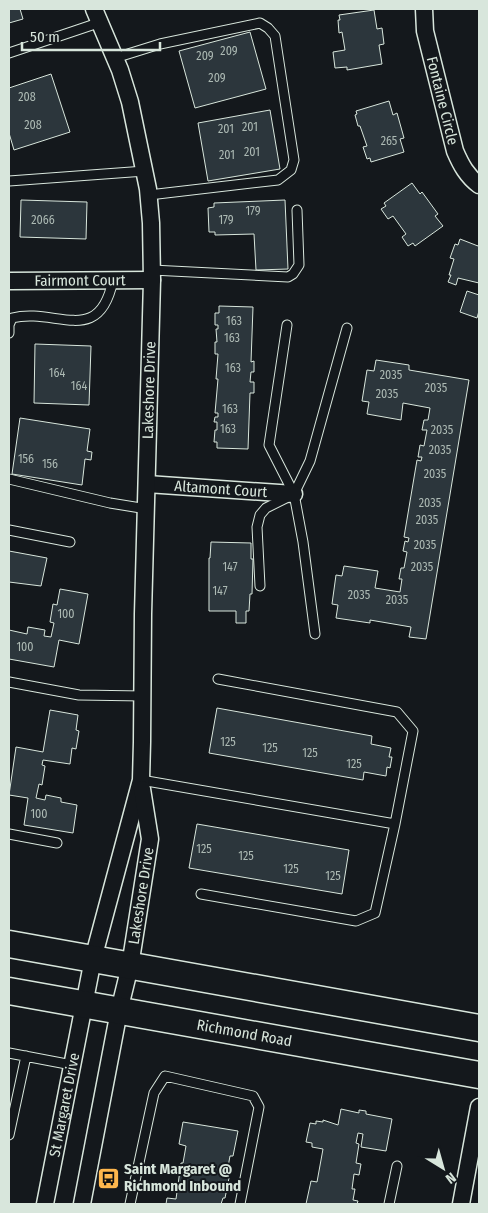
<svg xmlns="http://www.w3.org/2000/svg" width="488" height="1213" font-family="'Fira Sans Condensed',sans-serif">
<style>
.building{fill:#2c363c;stroke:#d8e6dc}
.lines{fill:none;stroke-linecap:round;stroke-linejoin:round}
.lane-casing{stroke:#d8e6dc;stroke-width:11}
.street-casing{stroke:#d8e6dc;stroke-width:19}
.primary-casing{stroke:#d8e6dc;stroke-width:29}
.lane{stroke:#14181c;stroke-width:9}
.street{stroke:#14181c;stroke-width:16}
.primary{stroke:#14181c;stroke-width:26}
.labels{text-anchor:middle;stroke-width:4;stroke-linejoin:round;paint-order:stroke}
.number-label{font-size:12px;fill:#adbab4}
.street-label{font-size:15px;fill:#d8e6dc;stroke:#14181c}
.poi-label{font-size:15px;font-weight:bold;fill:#d8e6dc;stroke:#14181c;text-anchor:start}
</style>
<rect width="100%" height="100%" fill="#14181c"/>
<path class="building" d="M9 9H20L23 19 9 23Z
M374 10 377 29 382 28 384 44 379 45 382 64 347 70V67L335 68 333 52 345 50 342 32 339 33 338 20H340L339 15Z
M250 32 266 89 195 108 179 51Z
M51 74 70 132 14 150 9 133V88Z
M389 101 393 115 397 113 404 138 400 139 404 152 371 162 370 158 367 159 363 147 367 146 360 126H358L355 115 357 114 356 111Z
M270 110 280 169 208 181 198 123Z
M412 183 420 194 422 192 438 214 435 216 443 226 415 246 413 243 408 246 402 237 406 234 393 216 388 219 381 209 386 206 384 203Z
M21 200 87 202 86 239 20 237Z
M285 200 288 269 256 270 254 234 215 235V232H209L208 208 214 207V203Z
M460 239 478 246 479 243V283L458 278 456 285 448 282 451 275H449L454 259 450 258 455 244 458 245Z
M467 291 479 295V311L477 318 460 312Z
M219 306 253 307 251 362 254 361V372H251L250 382H254V393H250L248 449 217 448V442H214L215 430H217V422H214L215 417H218V413H215L218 379H216L218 354H215V342H217L216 329H218V325H215V313H219Z
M35 344 91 346 89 405 34 403Z
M376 360 409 365V370L469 380 426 639 409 637 411 627 370 620V623L336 618 338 605 332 604 336 575 342 576 344 566 378 571 375 588 400 592 402 579H399L401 568H404L407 552 403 551 405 541 408 542 409 538 404 537 417 460 421 461 422 457H418L420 445 424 446 427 430H422L424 420H428L430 408 403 403 401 420 367 414 369 402 362 401 367 370 374 371Z
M20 418 90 429 87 451 92 452 91 460 85 459 82 485 12 474Z
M211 542 251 543V559H253L252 594H250L249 611H246V623H236V611H209V558H210Z
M9 551 47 558 41 586 9 582Z
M60 589 88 594 79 644 59 640 54 667 9 659V630L27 634 28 627 45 630 44 636 51 637 54 623 50 622 53 604 57 605Z
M217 708 372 736 371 744 391 748 389 757H392L390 768 387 767 386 776 364 772 363 780 209 753Z
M50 710 78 715 76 730 79 731 76 749 72 748 70 764 43 760 42 765 45 766 42 785 39 784 36 798 45 800 46 795 61 798V802L77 805 73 833 24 825 28 798 9 795 16 747 43 752Z
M197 824 349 850 342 894 189 868Z
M341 1109 359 1113V1110L366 1111V1114L392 1119 386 1151 361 1147 363 1134 358 1133 356 1143 359 1144 356 1163 361 1164 359 1175 354 1174 352 1189H355L353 1200 358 1201 357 1204H306L311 1181 317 1182 323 1149 312 1147V1143L306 1142 310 1123 316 1124V1121L323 1122V1120L338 1125Z
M183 1122 238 1131 233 1156H230L228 1167 231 1168 225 1198H223L221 1204H166L167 1198 176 1199 181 1163H183L186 1146 179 1144Z"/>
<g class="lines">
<defs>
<path id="lane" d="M9 53 101 22
M115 58 160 44 260 23 268 28 275 36 294 160 291 170 278 180 149 195
M9 181 145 171
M152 270 288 277 293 274 299 265 297 210
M287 325 269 445 294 494 303 542 315 634
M9 333V325L12 318C56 307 99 348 113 280
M9 479 110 503 147 509
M9 530 70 542
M260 586 257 527 260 515 266 508 294 494 310 461 347 328
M218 679 397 712 413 731 395 824
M9 682 79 695 143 696
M141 780 395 824 375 913 356 921 201 894
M9 834 57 843
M9 1053 72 1065
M9 1135 26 1056
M130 1204 154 1093 165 1076 253 1096 259 1107 240 1204
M389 1204 397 1166"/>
<g id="street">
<path id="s1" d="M424 9 425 31 455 151C461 165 467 176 479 185"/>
<path id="s2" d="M9 281 152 280"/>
<path id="s3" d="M147 484 294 494"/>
<path id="s4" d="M45 1204 93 959 141 780 142 742 143 614 152 280 151 223 148 189 130 102 120 70 94 9"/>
<path id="s5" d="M82 1204 119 1011 130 966 150 839 142 789"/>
<path d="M461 1204 479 1107"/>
</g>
<g id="primary">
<path d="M9 944 479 1028"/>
<path id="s6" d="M9 991 479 1075"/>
</g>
</defs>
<use href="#lane" class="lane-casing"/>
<use href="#street" class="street-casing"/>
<use href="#primary" class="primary-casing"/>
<use href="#lane" class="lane"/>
<use href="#street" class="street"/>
<use href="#primary" class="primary"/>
</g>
<defs>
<symbol id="bus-square" viewBox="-11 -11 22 22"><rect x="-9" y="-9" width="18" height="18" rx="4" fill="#ffb74d" stroke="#14181c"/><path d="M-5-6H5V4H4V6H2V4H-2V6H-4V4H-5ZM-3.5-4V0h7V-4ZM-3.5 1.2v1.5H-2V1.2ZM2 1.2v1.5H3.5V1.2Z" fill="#111"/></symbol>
</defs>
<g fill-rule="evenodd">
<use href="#bus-square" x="96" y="1166" width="25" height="25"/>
</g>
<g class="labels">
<g class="number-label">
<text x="229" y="55">209</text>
<text x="205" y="60">209</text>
<text x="217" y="82">209</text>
<text x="27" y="101">208</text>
<text x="33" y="129">208</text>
<text x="250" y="131">201</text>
<text x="226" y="133">201</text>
<text x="389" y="145">265</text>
<text x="252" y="156">201</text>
<text x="227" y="159">201</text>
<text x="253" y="215">179</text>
<text x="43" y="224">2066</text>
<text x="226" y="224">179</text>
<text x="234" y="325">163</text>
<text x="232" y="342">163</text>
<text x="233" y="372">163</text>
<text x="57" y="377">164</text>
<text x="391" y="379">2035</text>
<text x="79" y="390">164</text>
<text x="436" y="392">2035</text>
<text x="387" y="398">2035</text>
<text x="230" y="413">163</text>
<text x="228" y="433">163</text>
<text x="442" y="434">2035</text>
<text x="440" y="454">2035</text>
<text x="26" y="463">156</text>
<text x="50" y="468">156</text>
<text x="435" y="478">2035</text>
<text x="430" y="507">2035</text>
<text x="427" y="524">2035</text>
<text x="425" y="549">2035</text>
<text x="230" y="571">147</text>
<text x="422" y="571">2035</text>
<text x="220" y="595">147</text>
<text x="359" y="599">2035</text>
<text x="397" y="604">2035</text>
<text x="66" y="618">100</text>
<text x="25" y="651">100</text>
<text x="228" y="746">125</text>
<text x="270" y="752">125</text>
<text x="310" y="757">125</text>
<text x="354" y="768">125</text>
<text x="39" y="818">100</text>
<text x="204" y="853">125</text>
<text x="246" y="860">125</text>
<text x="291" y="873">125</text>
<text x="333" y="880">125</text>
</g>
<g class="street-label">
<text dy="5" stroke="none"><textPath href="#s1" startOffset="94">Fontaine Circle</textPath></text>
<text dy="5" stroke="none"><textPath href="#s2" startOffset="71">Fairmont Court</textPath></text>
<text dy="5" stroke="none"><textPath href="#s4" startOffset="825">Lakeshore Drive</textPath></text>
<text dy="5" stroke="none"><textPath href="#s3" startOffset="74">Altamont Court</textPath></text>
<text dy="5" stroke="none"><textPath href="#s5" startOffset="314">Lakeshore Drive</textPath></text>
<text dy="5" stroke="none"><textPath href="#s6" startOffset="239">Richmond Road</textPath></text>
<text dy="5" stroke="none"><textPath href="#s4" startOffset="101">St Margaret Drive</textPath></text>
</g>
<g class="poi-label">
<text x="124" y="1174">Saint Margaret @<tspan x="124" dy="17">Richmond Inbound</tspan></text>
</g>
</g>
<rect width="488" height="1213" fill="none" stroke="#d8e6dc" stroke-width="20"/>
<g transform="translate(443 1168) rotate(143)" stroke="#14181c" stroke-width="4" paint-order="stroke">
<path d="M0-4L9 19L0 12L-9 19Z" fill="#d8e6dc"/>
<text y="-8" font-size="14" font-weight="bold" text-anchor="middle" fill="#d8e6dc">N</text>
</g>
<path d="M22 42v8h138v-8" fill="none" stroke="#d8e6dc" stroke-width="2.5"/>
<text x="30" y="42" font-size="15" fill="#d8e6dc" stroke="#14181c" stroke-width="4" paint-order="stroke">50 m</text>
</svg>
